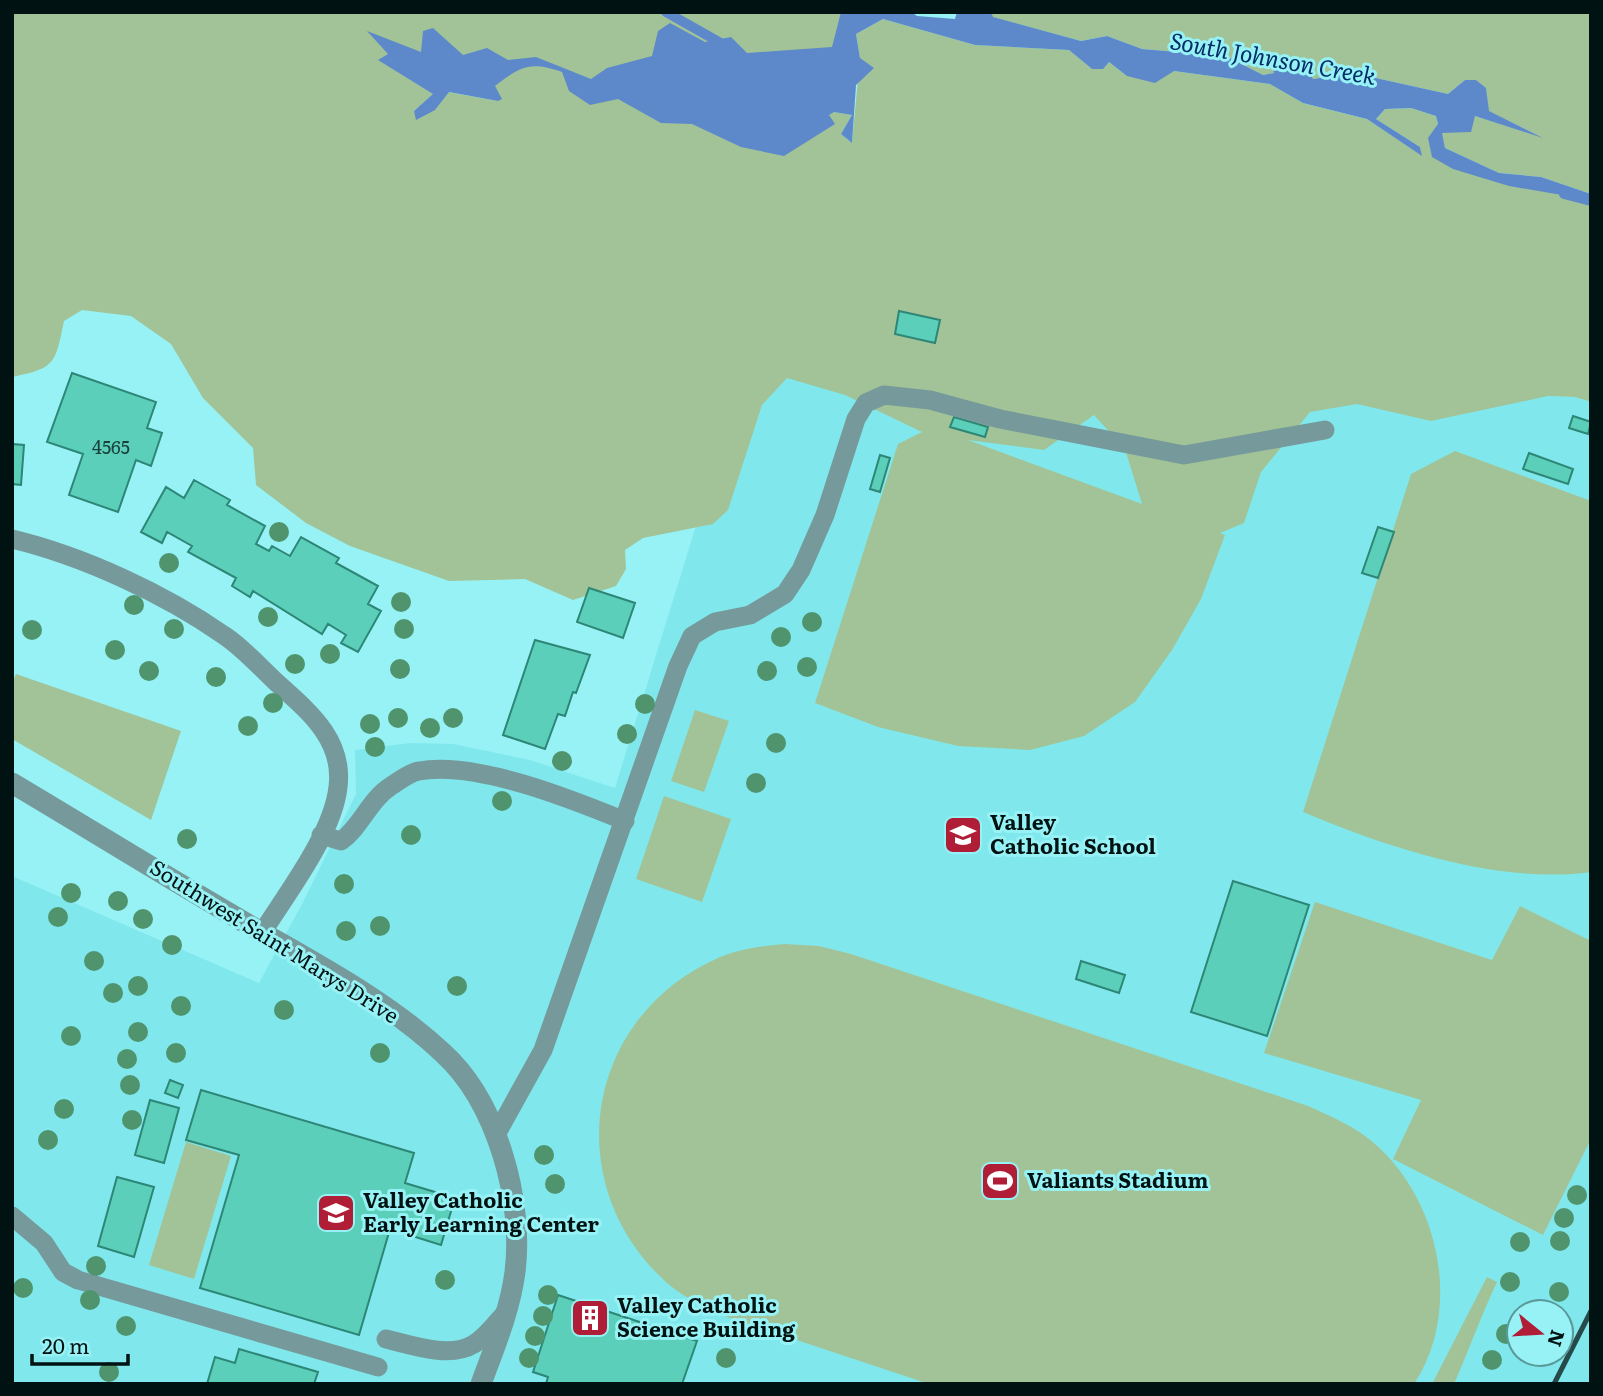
<svg xmlns="http://www.w3.org/2000/svg" width="1603" height="1396" font-family="Literata,serif">
<style>
.built{fill:#80e8ec;fill-rule:evenodd}
.green{fill:#a1c397;fill-rule:evenodd}
.water{fill:#5d89cb}
.lines{fill:none;stroke-linecap:round;stroke-linejoin:round}
.stream{stroke:#5d89cb;stroke-width:10}
.building{fill:#5bcfb9;stroke:#2d8676;stroke-width:2}
.lane{stroke:#769a9b;stroke-width:19}
.street{stroke:#769a9b;stroke-width:21}
.rail{stroke:#264949;stroke-width:5}
.tree{fill:#50946e}
.labels{text-anchor:middle;stroke-width:6;stroke-linejoin:round;paint-order:stroke}
.number-label{font-size:18px;fill:#18413c}
.poi-label{font-size:21px;font-weight:bold;fill:#011212;stroke:#97f2f5;text-anchor:start}
.street-label{font-size:21px;fill:#011212;stroke:#97f2f5}
.water-label{font-size:23px;font-style:italic;fill:#032d68;stroke:#97f2f5}
</style>
<rect width="100%" height="100%" fill="#97f2f5"/>
<path class="built" d="M791 218 1548 396 1575 397 1591 402V1384H12V876L259 983 302 904 356 794 355 750 410 743 453 744 530 760 615 788ZM1519 1312H1561V1354H1519Z"/>
<path class="green" d="M12 12H853L829 114 834 112 852 115 841 134 852 143 860 58 856 34 883 19 975 45 1069 50 1092 69 1109 62 1127 76 1174 71 1270 84 1303 103 1367 119 1421 155 1420 147 1376 119 1385 109 1411 108 1436 116 1438 124 1432 156 1591 200V402L1575 397 1548 396 1431 421 1357 404 1310 412 1261 472 1244 523 1220 533 1225 535 1201 599 1172 650 1135 702 1084 736 1030 750 958 746 878 727 815 703 898 444 922 432 845 395 787 378 762 405 728 510 713 524 643 538 625 550 626 569 616 586 573 600 525 579 449 581 350 546 306 523 256 485 253 448 203 398 171 344 131 316 82 310 64 321C55 364 56 368 12 377ZM388 54 498 101 448 92 435 110 414 111 434 94 379 60ZM1094 415 1125 449 1142 504 968 440 1044 450Z
M991 12H1591V194L1541 177 1499 173 1445 148 1441 132 1475 116 1537 135 1488 111 1486 88 1465 80 1448 94 1353 73 1313 79 1274 73 1263 75 1226 56 1142 49 1107 36 1081 41 992 17Z
M1455 451 1591 501V872C1499 885 1386 847 1303 812L1411 474Z
M16 674 181 731 151 820 12 739V684Z
M695 710 729 721 704 792 671 781Z
M664 796 731 819 702 902 636 879Z
M1315 902 1492 960 1520 906 1591 941V1139L1543 1235 1393 1159 1421 1100 1264 1053Z
M785 944 819 946 851 954 1308 1106C1328 1115 1347 1123 1365 1136 1438 1190 1465 1307 1414 1384H929L727 1317C706 1307 684 1298 667 1283 558 1185 584 1017 718 958 739 949 762 946 785 944Z
M186 1142 231 1156 194 1279 149 1265Z
M1487 1277 1497 1282C1481 1316 1469 1350 1454 1384H1432Z"/>
<path class="water" d="M841 12H911L917 16 955 19 957 12H991L993 17 1081 41 1107 36 1142 49 1226 56 1263 75 1274 73 1271 64 1280 56 1303 63 1313 79 1353 73 1448 94 1465 80H1476L1486 88 1489 111 1543 138 1475 116 1471 132 1442 133 1445 148 1499 173 1541 177 1591 194V200L1509 186 1453 169 1432 157 1428 138 1438 124 1436 116 1411 108 1385 109 1376 119 1420 147 1422 156 1367 119 1303 103 1270 84 1174 71 1155 83 1127 76 1109 62 1103 69H1092L1069 50 975 45 883 19 856 34 860 58 874 68 856 85 852 143 841 134 852 115 834 112 829 115 835 124 784 156 741 147 692 124 661 123 618 99 590 105 569 91 562 72C530 61 521 66 495 86L502 99 498 101 449 92 435 110 416 120 414 111 433 94 378 60 388 54 367 31 421 52 423 31 433 28 463 55 487 48 508 60 536 57 591 79 607 68 652 56 658 31 670 23 705 42 731 37 747 53 832 47Z"/>
<g class="lines">
<path class="stream" d="M666 12 726 46
M1564 194 1591 201"/>
</g>
<path class="building" d="M899 311 940 320 935 343 895 334Z
M72 373 156 402 147 428 162 433 151 466 136 460 118 512 69 495 83 454 47 442Z
M1573 416 1591 422 1588 434 1569 428Z
M954 417 988 427 985 437 950 427Z
M12 444 24 445 21 485 12 484Z
M1529 453 1573 469 1568 484 1523 469Z
M880 455 890 458 880 492 870 489Z
M194 480 230 500 227 505 265 526 256 544 269 551 272 546 290 556 301 537 339 558 336 563 378 586 368 604 381 611 358 652 341 643 346 635 328 624 322 634 253 591 250 597 232 586 236 578 188 552 192 546 167 532 162 543 141 532 166 487 184 498Z
M1378 527 1394 532 1378 578 1362 573Z
M589 588 635 603 623 638 577 622Z
M535 640 590 655 576 693 573 692 565 716 558 714 545 749 503 735Z
M1233 881 1309 905 1267 1036 1191 1012Z
M1081 961 1125 975 1119 993 1076 979Z
M170 1080 183 1085 178 1098 165 1093Z
M201 1090 414 1153 405 1183 455 1198 441 1245 390 1229 359 1335 200 1288 239 1155 186 1140Z
M150 1100 179 1108 164 1163 135 1155Z
M117 1177 154 1187 134 1257 98 1246Z
M558 1295 697 1341 682 1384H546L548 1377 533 1372Z
M239 1349 318 1372 314 1384H207L215 1357 235 1363Z"/>
<g class="lines">
<path class="lane" d="M12 539C83 556 165 594 225 636 243 648 260 667 276 682 308 711 344 739 338 787 333 834 287 893 262 933
M321 835 341 841C361 827 369 800 391 786 399 781 410 772 419 771 477 761 571 799 625 821
M497 1133 543 1050 678 666 692 636 715 622 750 615 785 594 801 570 825 515 856 419 866 403 884 395 930 400 1000 419 1184 455 1325 430
M12 1216 44 1243 63 1272 78 1280 378 1367
M386 1339C411 1345 450 1359 474 1344 486 1337 496 1323 505 1313"/>
<path class="street" d="M12 783C96 833 178 884 263 933 324 968 391 1004 443 1053 497 1102 524 1201 515 1272 510 1311 494 1348 481 1384"/>
<path class="rail" d="M1554 1384 1591 1311"/>
</g>
<g class="tree">
<circle cx="279" cy="532" r="10"/>
<circle cx="169" cy="563" r="10"/>
<circle cx="401" cy="602" r="10"/>
<circle cx="134" cy="605" r="10"/>
<circle cx="268" cy="617" r="10"/>
<circle cx="812" cy="622" r="10"/>
<circle cx="174" cy="629" r="10"/>
<circle cx="404" cy="629" r="10"/>
<circle cx="32" cy="630" r="10"/>
<circle cx="781" cy="637" r="10"/>
<circle cx="115" cy="650" r="10"/>
<circle cx="330" cy="654" r="10"/>
<circle cx="295" cy="664" r="10"/>
<circle cx="807" cy="667" r="10"/>
<circle cx="400" cy="669" r="10"/>
<circle cx="149" cy="671" r="10"/>
<circle cx="767" cy="671" r="10"/>
<circle cx="216" cy="677" r="10"/>
<circle cx="273" cy="703" r="10"/>
<circle cx="645" cy="704" r="10"/>
<circle cx="398" cy="718" r="10"/>
<circle cx="453" cy="718" r="10"/>
<circle cx="370" cy="724" r="10"/>
<circle cx="248" cy="726" r="10"/>
<circle cx="430" cy="728" r="10"/>
<circle cx="627" cy="734" r="10"/>
<circle cx="776" cy="743" r="10"/>
<circle cx="375" cy="747" r="10"/>
<circle cx="562" cy="761" r="10"/>
<circle cx="756" cy="783" r="10"/>
<circle cx="502" cy="801" r="10"/>
<circle cx="411" cy="835" r="10"/>
<circle cx="187" cy="839" r="10"/>
<circle cx="344" cy="884" r="10"/>
<circle cx="71" cy="893" r="10"/>
<circle cx="118" cy="901" r="10"/>
<circle cx="58" cy="917" r="10"/>
<circle cx="143" cy="919" r="10"/>
<circle cx="380" cy="926" r="10"/>
<circle cx="346" cy="931" r="10"/>
<circle cx="172" cy="945" r="10"/>
<circle cx="94" cy="961" r="10"/>
<circle cx="138" cy="986" r="10"/>
<circle cx="457" cy="986" r="10"/>
<circle cx="113" cy="993" r="10"/>
<circle cx="181" cy="1006" r="10"/>
<circle cx="284" cy="1010" r="10"/>
<circle cx="138" cy="1032" r="10"/>
<circle cx="71" cy="1036" r="10"/>
<circle cx="176" cy="1053" r="10"/>
<circle cx="380" cy="1053" r="10"/>
<circle cx="127" cy="1059" r="10"/>
<circle cx="130" cy="1085" r="10"/>
<circle cx="64" cy="1109" r="10"/>
<circle cx="132" cy="1120" r="10"/>
<circle cx="48" cy="1140" r="10"/>
<circle cx="544" cy="1155" r="10"/>
<circle cx="555" cy="1184" r="10"/>
<circle cx="1577" cy="1195" r="10"/>
<circle cx="1564" cy="1218" r="10"/>
<circle cx="1560" cy="1241" r="10"/>
<circle cx="1520" cy="1242" r="10"/>
<circle cx="96" cy="1266" r="10"/>
<circle cx="445" cy="1280" r="10"/>
<circle cx="1510" cy="1282" r="10"/>
<circle cx="23" cy="1288" r="10"/>
<circle cx="1559" cy="1292" r="10"/>
<circle cx="548" cy="1295" r="10"/>
<circle cx="90" cy="1300" r="10"/>
<circle cx="543" cy="1316" r="10"/>
<circle cx="126" cy="1326" r="10"/>
<circle cx="1506" cy="1334" r="10"/>
<circle cx="535" cy="1336" r="10"/>
<circle cx="529" cy="1358" r="10"/>
<circle cx="726" cy="1358" r="10"/>
<circle cx="1492" cy="1360" r="10"/>
<circle cx="109" cy="1372" r="10"/>
</g>
<defs>
<symbol id="school-square" viewBox="-11 -11 22 22"><rect x="-9" y="-9" width="18" height="18" rx="4" fill="#b01d37" stroke="#97f2f5"/><path d="M0-5L7-2L0 1L-7-2ZM-4 1L0 2.5L4 1V4Q0 6-4 4Z" fill="#fff"/></symbol>
<symbol id="stadium-square" viewBox="-11 -11 22 22"><rect x="-9" y="-9" width="18" height="18" rx="4" fill="#b01d37" stroke="#97f2f5"/><path d="M0-5a6.5 5 0 1 0 0 10a6.5 5 0 1 0 0-10ZM-3.5-1.8h7v3.6h-7Z" fill="#fff"/></symbol>
<symbol id="building-square" viewBox="-11 -11 22 22"><rect x="-9" y="-9" width="18" height="18" rx="4" fill="#b01d37" stroke="#97f2f5"/><path d="M-4-6H4V6H1V3H-1V6H-4ZM-2.5-4.3h1.7v1.8h-1.7ZM.8-4.3h1.7v1.8H.8ZM-2.5-1h1.7V.8h-1.7ZM.8-1h1.7V.8H.8Z" fill="#fff"/></symbol>
</defs>
<g fill-rule="evenodd">
<use href="#school-square" x="941" y="813" width="44" height="44"/>
<use href="#stadium-square" x="978" y="1159" width="44" height="44"/>
<use href="#school-square" x="314" y="1191" width="44" height="44"/>
<use href="#building-square" x="568" y="1296" width="44" height="44"/>
</g>
<g class="labels">
<g class="number-label">
<text x="111" y="454">4565</text>
</g>
<g class="poi-label">
<text x="990" y="830">Valley<tspan x="990" dy="24">Catholic School</tspan></text>
<text x="1027" y="1188">Valiants Stadium</text>
<text x="363" y="1208">Valley Catholic<tspan x="363" dy="24">Early Learning Center</tspan></text>
<text x="617" y="1313">Valley Catholic<tspan x="617" dy="24">Science Building</tspan></text>
</g>
<g class="street-label">
<text transform="translate(274 942) rotate(32)" y="7">Southwest Saint Marys Drive</text>
</g>
<g class="water-label">
<text transform="translate(1273 59) rotate(10)" y="8">South Johnson Creek</text>
</g>
</g>
<rect width="1603" height="1396" fill="none" stroke="#011212" stroke-width="28"/>
<g transform="translate(1540 1333) rotate(108)"><circle r="33" fill="#97f2f5" stroke="#5b989a" stroke-width="2"/>
<path d="M0-5L12 26L0 18L-12 26Z" fill="#b01d37"/>
<text y="-10" font-size="19" font-weight="bold" text-anchor="middle" fill="#011212">N</text>
</g>
<path d="M32 1354v10h96v-10" fill="none" stroke="#011212" stroke-width="3.5"/>
<text x="42" y="1354" font-size="21" fill="#011212" stroke="#97f2f5" stroke-width="5" paint-order="stroke">20 m</text>
</svg>
